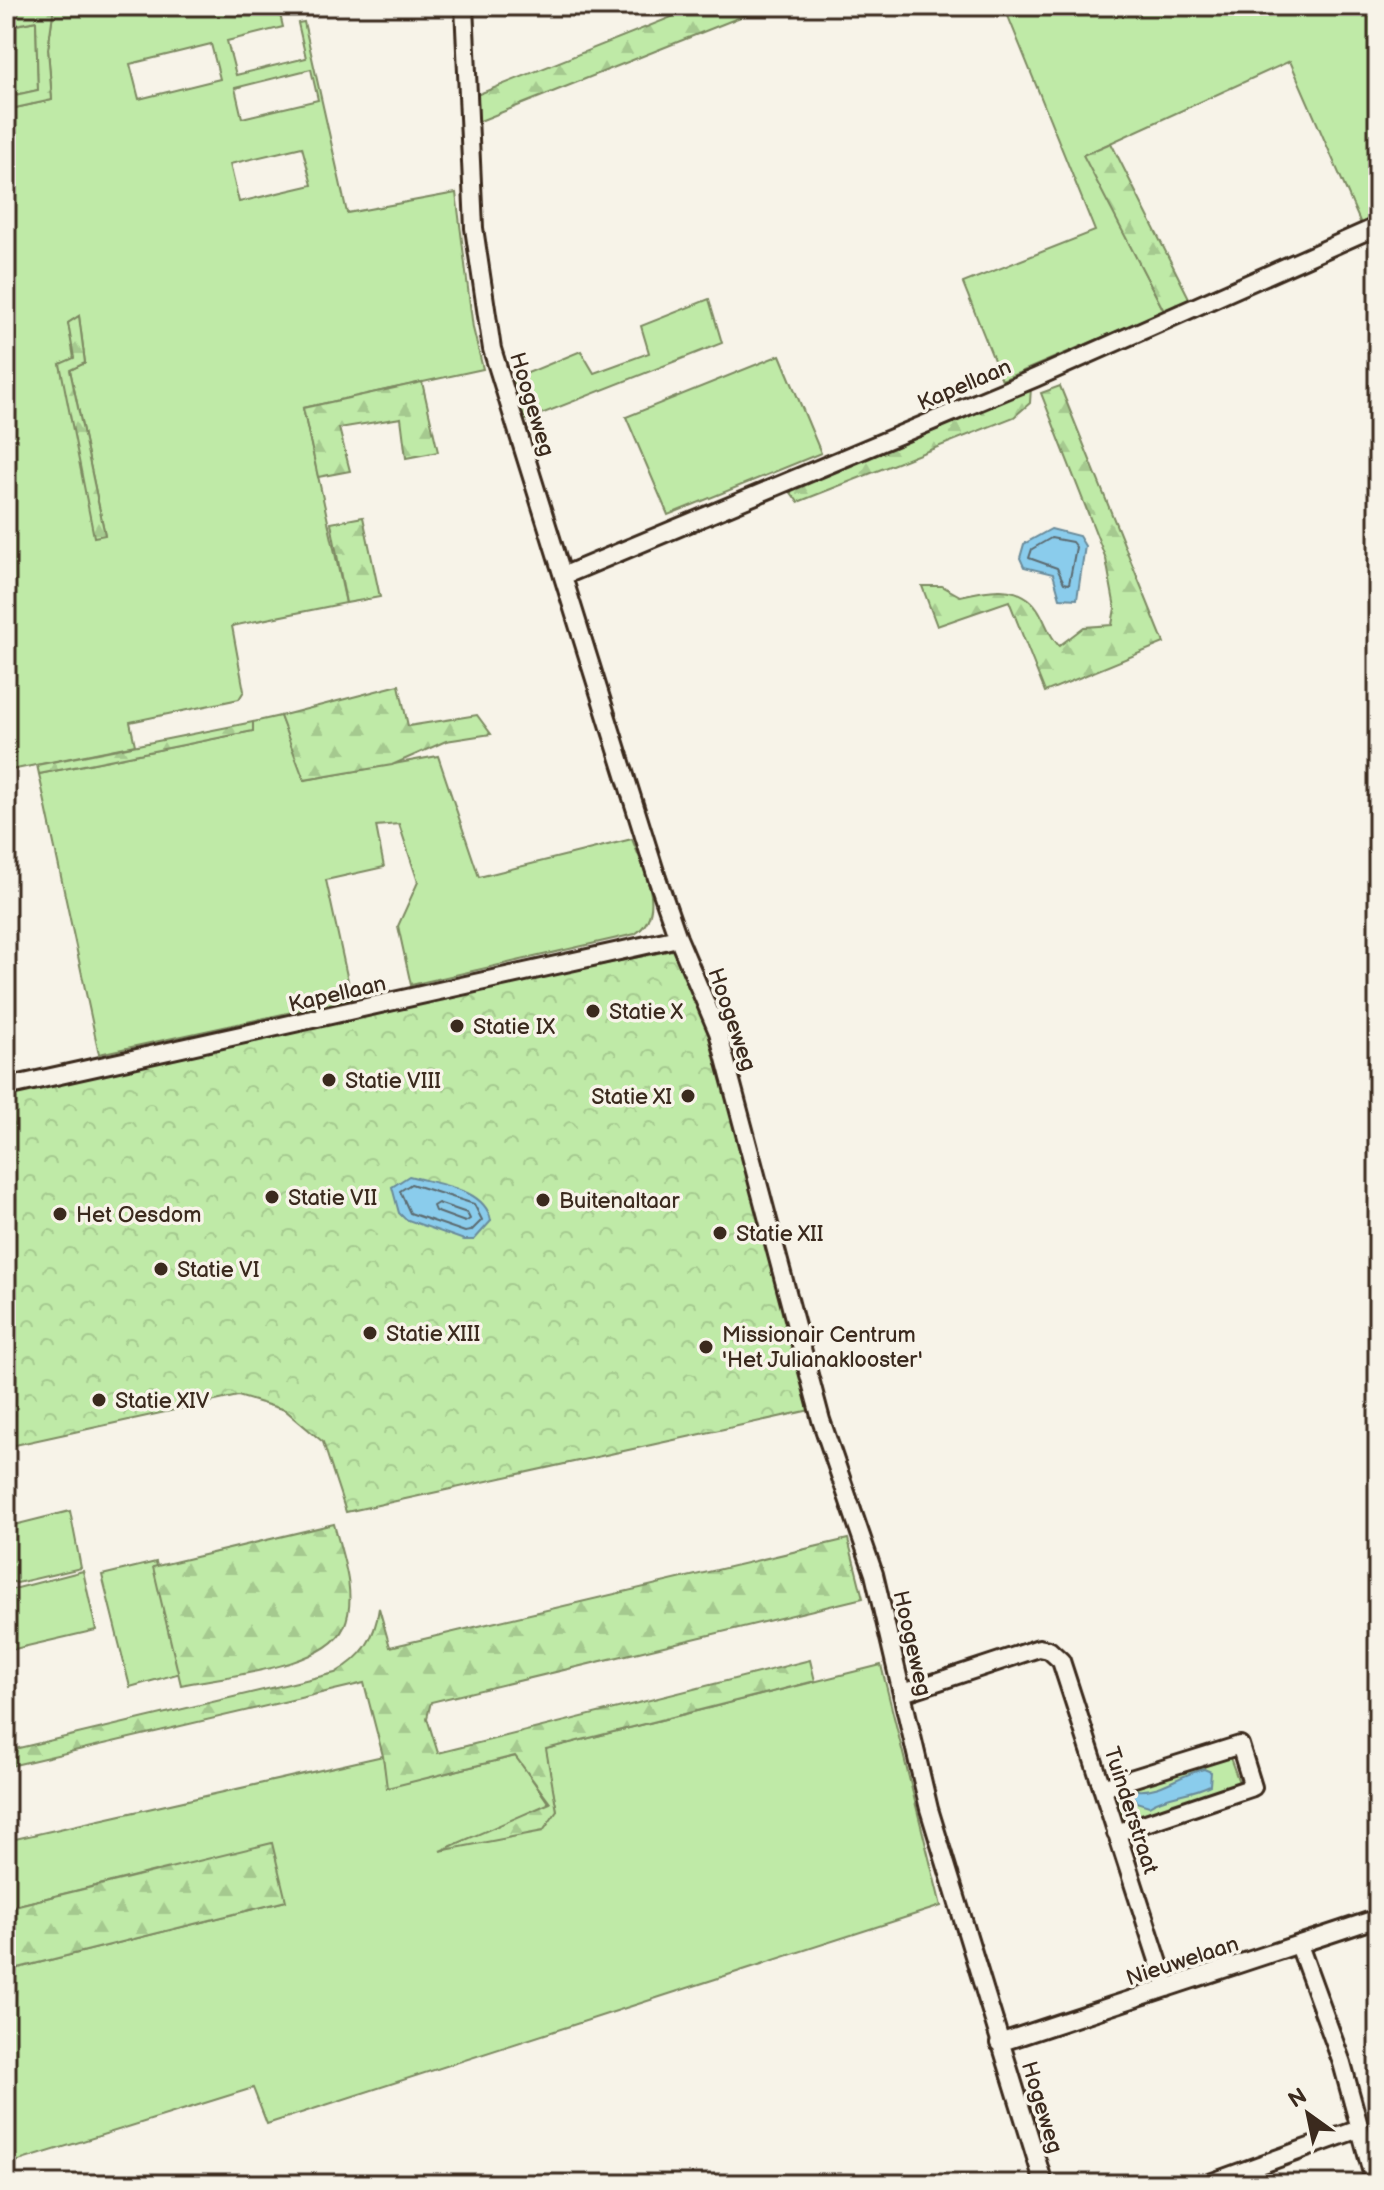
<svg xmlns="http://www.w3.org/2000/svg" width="1384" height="2190" font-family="'Balsamiq Sans',sans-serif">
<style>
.green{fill:#bfeaa7;stroke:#7d8a62;stroke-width:2;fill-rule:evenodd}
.forest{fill:url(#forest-firs);stroke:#7d8a62;stroke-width:2}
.park{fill:url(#park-crowns);stroke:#7d8a62;stroke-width:2}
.water{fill:#8accec;stroke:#6a8b9a;stroke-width:2}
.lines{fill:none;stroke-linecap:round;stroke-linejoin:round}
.shore{stroke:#5b6b70;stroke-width:2}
.street-casing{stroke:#3b2a1e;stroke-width:22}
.street{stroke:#f7f3e8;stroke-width:16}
.poi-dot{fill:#3b2a1e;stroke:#f7f3e8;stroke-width:3}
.labels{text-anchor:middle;stroke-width:7;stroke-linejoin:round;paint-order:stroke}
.street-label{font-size:22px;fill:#3b2a1e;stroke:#f7f3e8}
.poi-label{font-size:22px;fill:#3b2a1e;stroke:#f7f3e8;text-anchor:start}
</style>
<defs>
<pattern id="forest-firs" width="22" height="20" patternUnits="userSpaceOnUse" patternTransform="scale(2)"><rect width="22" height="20" fill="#bfeaa7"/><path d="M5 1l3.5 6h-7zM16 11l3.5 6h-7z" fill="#a5c98f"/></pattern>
<pattern id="park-crowns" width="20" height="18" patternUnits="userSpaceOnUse" patternTransform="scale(2)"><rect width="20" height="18" fill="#bfeaa7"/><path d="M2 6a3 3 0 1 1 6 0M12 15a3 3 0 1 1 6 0" fill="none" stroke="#a5c98f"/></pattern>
</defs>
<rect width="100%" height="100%" fill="#f7f3e8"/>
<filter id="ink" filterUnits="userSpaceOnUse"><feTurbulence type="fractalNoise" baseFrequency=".0125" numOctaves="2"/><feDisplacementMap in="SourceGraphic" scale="16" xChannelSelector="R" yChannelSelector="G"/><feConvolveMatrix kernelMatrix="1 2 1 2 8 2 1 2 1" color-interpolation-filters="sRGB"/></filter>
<g filter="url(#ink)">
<path class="green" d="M54 6H278L283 27 227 41 236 75 306 58 298 23 304 22 347 213 456 193 473 328 483 369 303 408 346 603 232 626 244 691 239 699 130 722 135 745 6 771V110L52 100 48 49ZM211 44 220 79 139 99 130 64ZM311 69 318 100 242 118 235 88ZM302 147 312 185 239 202 230 164ZM79 316 85 363 70 370 105 535 60 364 75 358 68 323Z
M1004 6H1378V216L1361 224 1290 61 1084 155 1164 311 1002 380 963 283 1095 231Z
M36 21 38 90 6 97V27Z
M709 299 722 343 521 422 508 381 581 351 594 373 649 353 641 326Z
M780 355 821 453 668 515 626 417Z
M280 716 305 780 438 756 479 877 632 839C643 868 668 912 635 934L411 985 398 926 418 882 399 824 376 826 384 867 326 880 352 999 99 1054 39 774 253 731V722Z
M70 1511 81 1568 17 1583 6 1580V1527Z
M156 1562 184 1672 130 1687 102 1575Z
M83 1571 96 1630 6 1651V1591Z
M881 1665 941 1906 267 2124 253 2088 6 2165V1971L286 1901 155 1871 6 1908V1841L383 1756 388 1787 516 1756 549 1804 445 1850 557 1811 545 1749Z
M1229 1755 1240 1785 1125 1826 1122 1822 1111 1791Z"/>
<path class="forest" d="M31 6H54L48 49 52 100 6 110V97L38 90 36 21 6 27V11Z
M699 6H768L475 123 474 96Z
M1111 143 1190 300 1164 311 1083 155Z
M79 316 85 363 70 370 105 535 94 537 60 364 74 358 68 323Z
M422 382 438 452 406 458 401 418 339 428 350 471 318 477 303 408Z
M1060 386 1164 643 1045 692 1009 601 937 626 922 586H942L960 596C985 590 1019 582 1037 608 1046 621 1047 633 1059 646L1084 627 1112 625 1115 608 1106 559 1041 393Z
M1031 387 1030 403 1014 417 798 502 789 490Z
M363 517 380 597 346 603 331 523Z
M399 685 408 726 477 715 491 734 446 741 392 765 304 780 280 716Z
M253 722V731L39 774 37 765Z
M334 1524C342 1555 358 1596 344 1627 326 1668 223 1676 181 1685L153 1567Z
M848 1539 863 1598 431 1702 427 1718 438 1753 810 1660 815 1681 546 1749 557 1811 543 1831 440 1851 550 1803 515 1756 387 1788 383 1756 364 1683 6 1767V1751L335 1673C362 1658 375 1639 379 1608L390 1647Z
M272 1843 286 1901 6 1971V1908Z"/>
<path class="park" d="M677 949 712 1032 815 1409 346 1512 323 1442 285 1410 238 1396 6 1447V1089Z"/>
<path class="water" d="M1051 529 1079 536 1085 546 1077 599 1060 598 1053 574 1024 567 1020 558 1024 544Z
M409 1176C436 1184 486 1188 491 1221L474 1240H464L405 1219 399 1213 392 1187Z
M1204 1769 1211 1772 1210 1785C1190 1795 1168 1794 1149 1806L1136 1802 1133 1795 1136 1790C1162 1792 1178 1775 1204 1769Z"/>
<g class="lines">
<path class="shore" d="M1051 538 1072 542 1076 547 1069 584 1064 583 1057 568 1029 558 1032 549Z
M411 1184 474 1204 482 1220 471 1231 465 1232 410 1213 400 1191Z
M438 1203 467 1213 470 1219 465 1222 435 1211 433 1206Z"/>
<defs>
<path id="street" d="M464 6 474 228 492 349 657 878 678 938 718 1032 821 1420 874 1574 929 1809 1044 2184
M565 575 1035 378 1378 226
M6 1087 678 938
M903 1693 1039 1648 1049 1650 1061 1661 1167 1988
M1102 1788 1240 1745 1253 1787 1116 1833
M1299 1945 1342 2063 1375 2184
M999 2043 1378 1918
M1207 2184 1359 2129"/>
</defs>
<use href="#street" class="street-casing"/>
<use href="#street" class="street"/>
</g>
</g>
<g class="poi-dot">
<circle cx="593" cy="1011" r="8"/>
<circle cx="457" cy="1026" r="8"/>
<circle cx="329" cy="1080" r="8"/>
<circle cx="688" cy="1096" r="8"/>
<circle cx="272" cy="1197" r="8"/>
<circle cx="543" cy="1200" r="8"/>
<circle cx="60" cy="1214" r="8"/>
<circle cx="720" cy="1233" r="8"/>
<circle cx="161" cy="1269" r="8"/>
<circle cx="370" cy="1333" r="8"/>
<circle cx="706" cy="1347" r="8"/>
<circle cx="99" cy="1400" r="8"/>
</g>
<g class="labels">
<g class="street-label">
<text transform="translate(964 384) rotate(-23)" y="8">Kapellaan</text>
<text transform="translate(533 404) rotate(73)" y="8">Hoogeweg</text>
<text transform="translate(337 993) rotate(-13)" y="8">Kapellaan</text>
<text transform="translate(733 1019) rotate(71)" y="8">Hoogeweg</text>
<text transform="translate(913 1643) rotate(77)" y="8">Hoogeweg</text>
<text transform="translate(1132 1810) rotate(72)" y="8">Tuinderstraat</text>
<text transform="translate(1182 1960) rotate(-18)" y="8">Nieuwelaan</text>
<text transform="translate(1043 2107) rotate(73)" y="8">Hogeweg</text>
</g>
<g class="poi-label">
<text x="609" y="1019">Statie X</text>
<text x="473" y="1034">Statie IX</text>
<text x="345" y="1088">Statie VIII</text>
<text x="672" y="1104" text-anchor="end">Statie XI</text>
<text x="288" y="1205">Statie VII</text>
<text x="559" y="1208">Buitenaltaar</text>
<text x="76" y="1222">Het Oesdom</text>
<text x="736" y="1241">Statie XII</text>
<text x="177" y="1277">Statie VI</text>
<text x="386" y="1341">Statie XIII</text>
<text x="722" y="1342">Missionair Centrum<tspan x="722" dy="25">'Het Julianaklooster'</tspan></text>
<text x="115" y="1408">Statie XIV</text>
</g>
</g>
<rect width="1384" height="2190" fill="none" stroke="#f7f3e8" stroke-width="32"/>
<rect x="16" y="16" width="1352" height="2158" fill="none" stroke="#3b2a1e" stroke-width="3" filter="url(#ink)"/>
<g transform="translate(1308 2114) rotate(327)" stroke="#f7f3e8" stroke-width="6" paint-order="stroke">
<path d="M0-6L14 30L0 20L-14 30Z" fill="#3b2a1e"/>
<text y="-12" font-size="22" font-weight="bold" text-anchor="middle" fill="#3b2a1e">N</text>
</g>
</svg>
